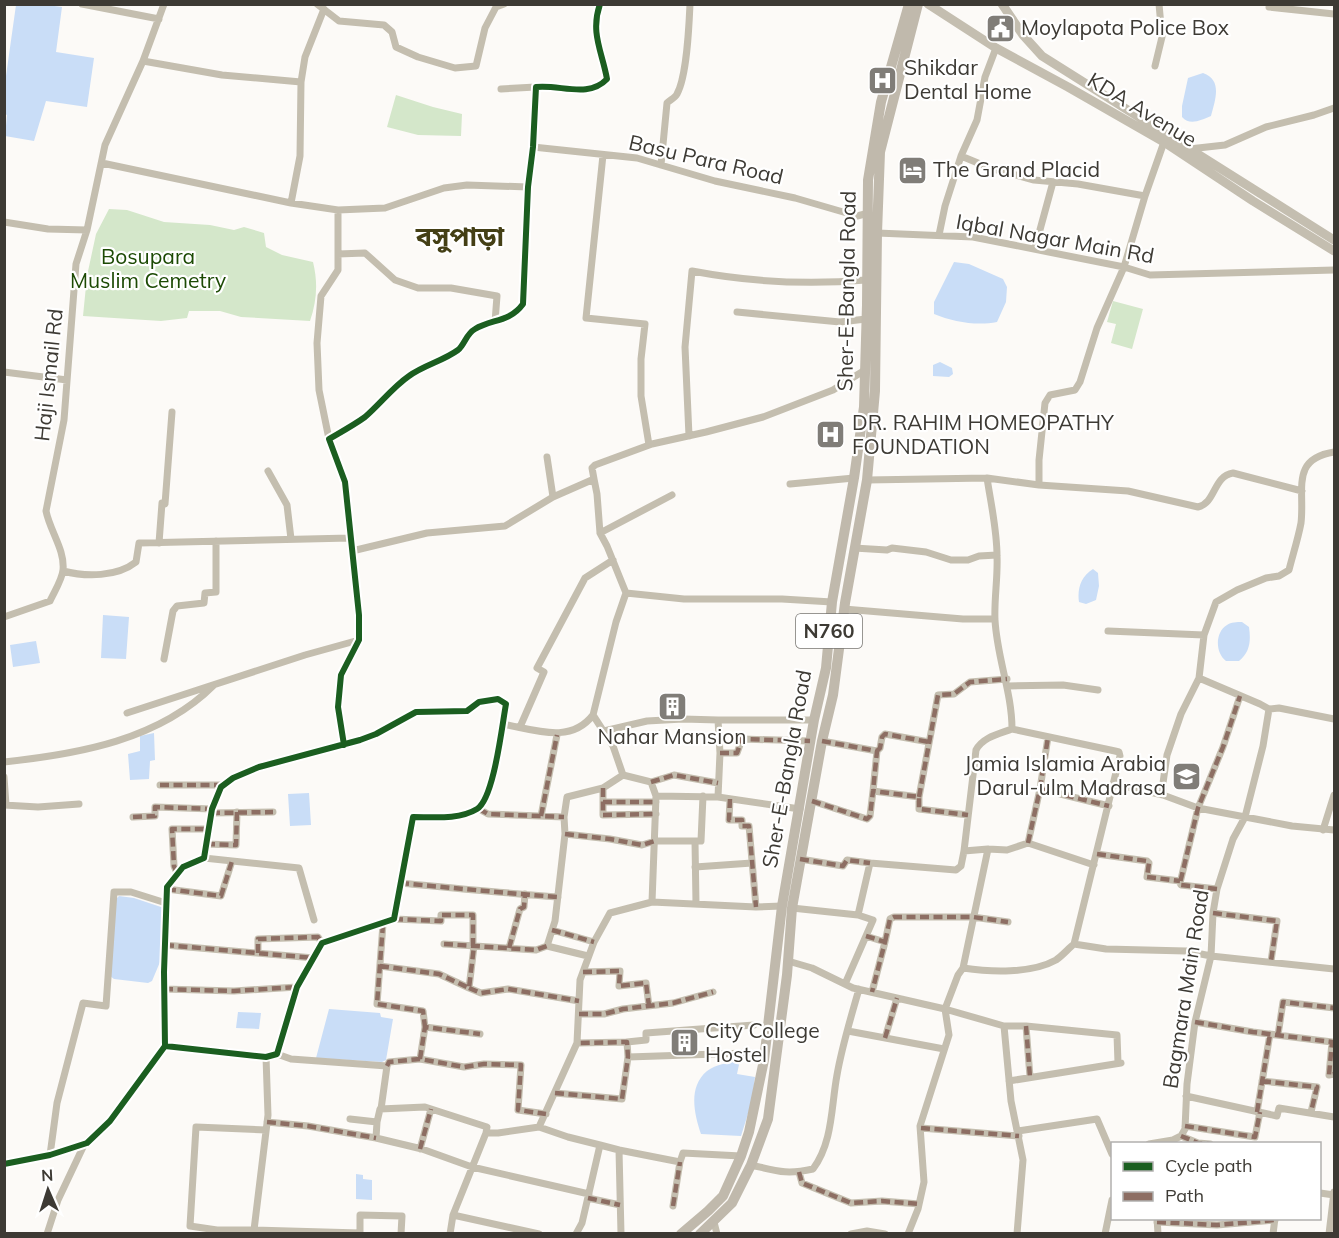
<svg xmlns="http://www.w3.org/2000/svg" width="1339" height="1238" font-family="Mulish,'Noto Sans Bengali',sans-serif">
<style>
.green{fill:#d4e7ca}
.water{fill:#c9ddf7}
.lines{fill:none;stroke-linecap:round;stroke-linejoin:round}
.minor{stroke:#c4beaf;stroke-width:7}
.major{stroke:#c4beb0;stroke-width:9}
.highway{stroke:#c0b9ac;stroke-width:10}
.quiet{stroke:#8d6e63;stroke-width:4.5;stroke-dasharray:9 4.5;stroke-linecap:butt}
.cycleway-casing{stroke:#fff;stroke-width:10}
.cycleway{stroke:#1b5e20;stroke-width:6}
.labels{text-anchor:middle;stroke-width:4.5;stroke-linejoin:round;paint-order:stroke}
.shield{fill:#fff;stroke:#777571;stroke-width:1.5}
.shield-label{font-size:20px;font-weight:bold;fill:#3d3a34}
.poi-label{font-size:21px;fill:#3d3a34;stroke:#fff;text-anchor:start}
.street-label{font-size:21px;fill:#3d3a34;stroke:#fff}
.park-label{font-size:21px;fill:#1c4a04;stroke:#fff}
.district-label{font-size:27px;font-weight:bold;fill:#443f15;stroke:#fff}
</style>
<rect width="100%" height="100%" fill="#fcfaf7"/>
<path class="green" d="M396 95 433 107 462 114 461 136 418 135 387 127Z
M109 209 127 210 164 222 210 225 234 230 244 227 264 233 266 247 282 255 313 262C318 282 317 301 310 321L241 317 220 311H189L187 318 161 321 83 316 87 276 96 234Z
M1113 301 1143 309 1132 349 1111 343 1116 324 1107 322Z"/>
<path class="water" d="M47 5 62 7 56 52 94 58 87 107 46 101 34 141 5 136 7 115 5 114V83L16 5Z
M1203 73C1223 80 1215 100 1211 116 1201 120 1190 126 1182 117V106L1188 78Z
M954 262 969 264 1003 279 1007 287 1006 302 997 322C977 326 953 322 934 314V302Z
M940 362 952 368 953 374 949 377 933 376V365Z
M1093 569 1098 573 1099 586 1096 600 1086 604 1079 602C1077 589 1081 576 1093 569Z
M103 615 129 617 126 659 101 658Z
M1242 622 1249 627C1251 641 1250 652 1239 661H1226C1215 653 1215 632 1227 625 1231 622 1237 622 1242 622Z
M36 641 40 663 13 667 10 645Z
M154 733 155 760 150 761 149 779 130 780 128 754 140 751V736Z
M309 793 311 825 290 826 288 794Z
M119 896 134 898 164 908 160 962 152 981 148 983 114 979 110 976 116 899Z
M329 1009 380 1013 381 1017 393 1019 386 1060 382 1062 316 1058Z
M238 1012 261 1013 259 1029 236 1028Z
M740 1060 737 1074 755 1077 752 1101 741 1136 701 1134C694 1113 688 1087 707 1071 716 1064 729 1063 740 1060Z
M356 1174 363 1175V1179L372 1180V1200L356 1199Z"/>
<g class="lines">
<path class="minor" d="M82 4 159 19
M317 4 339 21 384 25 392 32 396 47 418 57 455 68 476 66 485 28 496 7 504 4
M1269 7 1334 14
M143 61 222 75 301 82
M1155 66 1162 37 1159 4
M501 89 536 87
M533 147 637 158 715 181 795 198 857 216 869 213
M1189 149 1225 145 1266 127 1314 115 1334 108
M603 155 586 318 645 324 641 359V396L649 445
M961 156 990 168 1034 180 1078 184 1145 196
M102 163 291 203 338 210 385 208 444 188 467 185 528 187
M661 165 667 103C670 100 675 98 677 94 687 76 689 26 690 4
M291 203 300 156 301 82 305 57 324 9
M4 222 48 229 87 230
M877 233 973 237 1124 267 1150 275 1334 270
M939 235 945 206 961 156 977 120 985 77 996 48
M1035 248 1053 182
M338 254 365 253 395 280 418 288H451L497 296 495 322
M737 312 840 322 866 319
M4 372 67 380
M689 436 685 347 692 271C750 282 808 285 866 280
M329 439 319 390 317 343 321 296 338 270V210
M547 457 553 497
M268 471 287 505 291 539
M987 478C991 504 997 530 997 556 998 577 994 599 995 620 997 658 1012 692 1012 729L1115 751 1119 752 1120 756 1074 944
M594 479 597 494 600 533 607 546 626 593 684 599H782L832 602
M867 480 987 478 1039 485 1128 491 1198 507C1216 503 1213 476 1233 473L1302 491
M790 484 854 478
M1039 485V460L1045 403 1050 395 1075 390 1080 382 1097 328 1124 267 1145 196 1164 142
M600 533 672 495
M159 543 162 503 165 504 172 412
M854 548 887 550 892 548 926 552 951 560H968L979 556 997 555
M352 551 427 533 505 526 553 497 594 479 592 468 595 465 652 444 706 432 763 417 833 390 865 370
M63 571C86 577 117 577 136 562L139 543 350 538
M844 609 963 619H995
M4 617 50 601C54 592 62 580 63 570 65 550 50 531 46 511L64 420 76 264 87 230 105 145 143 61 164 4
M1108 631 1204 635
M164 659 173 611 177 606 204 603 205 593 216 592V541
M1199 678 1260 704 1269 709
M1008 686 1063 685 1098 690
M127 713 305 655 359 640
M593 715 613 746 623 775 651 782 656 796 718 797 800 809
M503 721 502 724C533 729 570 745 593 715L616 622 626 593
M520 727 544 672 537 668 585 578 613 560
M604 731 647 721 683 719 718 720
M822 741 877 751 873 791
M344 745 338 707 341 675 359 640V615L345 482 329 439C341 432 354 425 365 417 380 404 393 387 409 376 424 365 443 361 458 350 465 344 466 334 475 329 492 319 510 322 523 304L528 187 533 147 536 87C560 84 588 99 607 79 602 51 590 33 600 4
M877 751 880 748 882 737 885 734 929 742
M720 753H737L742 739 810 741
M4 762C79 754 159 740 214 685
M4 777 6 805
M651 782 674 775 718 783
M1114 784 1163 795 1198 808 1292 826 1334 830
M160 785H224
M603 788V815L656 814
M1040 789 1048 737
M1163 795V783L1167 755 1181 714 1199 678 1204 635 1216 602 1237 590 1266 578 1279 576 1289 570C1293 554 1298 539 1301 523 1305 490 1290 459 1334 452
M718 797 720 753 718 720H814
M919 797 938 695 954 694 970 682 1007 679
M730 799 729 820H742V826H749L756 907
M812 801 867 819 870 816 873 791 919 797V809L968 815
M603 802H656
M4 805 38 807 79 804
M479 809 488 814 564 817
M211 813 273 812
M541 816 557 735
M133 817 155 816V807L212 809
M1323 830 1334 795
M565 834 610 839 642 845 655 841H701L703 796
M695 841 696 904
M1028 843 1040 789 1109 806
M206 844 236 845 237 812
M988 849 1007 850 1028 843 1094 865
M1097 854 1147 861 1149 863 1147 877 1180 881
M204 858 299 868 314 920
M800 859 843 866 847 860 870 863
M695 867 752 863
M177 873 174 866 172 829H209
M400 883C453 888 505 893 558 897
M167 889 221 896 232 861
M1217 889 1181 885 1180 883 1198 808 1223 747 1240 696
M652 902 656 796
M792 908 858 915 870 863 956 870 961 866 964 851
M1213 913 1277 921 1271 961
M394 919 441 921V915H473V946
M383 924 377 1004 423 1011 425 1027
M552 930 594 942
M866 936 885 942 872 992
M885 942 890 919 894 917H973L1008 922
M444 944 536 950 547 946
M165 945 314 958
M509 948 520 909 524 907 525 894
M258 953V939L318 937 322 943
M588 956 547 946 555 921 565 834 564 817 567 797 603 788 623 775
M788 961 812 968 853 988 945 1009 1004 1026 1011 1101 1023 1160 1017 1234
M380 966 439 974 469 988 474 946
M963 968 988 849 964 851 976 750C983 737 999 734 1012 729
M583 972 620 971 619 986 646 983 649 1006
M845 984 873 920 858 915
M469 988 481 993 508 989 579 1001
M164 989 234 991 297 987
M579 1014H604L623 1009 673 1003 713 992
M1195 1022 1253 1032 1332 1042 1329 1075 1334 1074
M1004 1026H1026L1117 1035 1118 1063
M1026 1026 1030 1077
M848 1031 944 1049
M1278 1035 1283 1002 1334 1008
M885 1038 897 998
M627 1042 646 1040V1033L754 1025
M277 1054 291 1059 387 1066 381 1109
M628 1057 747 1053
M420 1059 425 1027 480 1034
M387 1066 389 1062 420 1059 464 1067 484 1064 521 1065 518 1110 546 1114
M1009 1081 1121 1063
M1262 1081 1317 1087 1311 1112
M555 1093 622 1099 628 1057 627 1042 577 1043
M1186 1096 1277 1116 1279 1108 1334 1117
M1257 1112 1270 1034
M350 1119 377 1122 376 1138 422 1149 472 1167 589 1194
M267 1122 308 1126 376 1138
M377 1122 380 1109 425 1107 487 1127 486 1133
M1185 1126 1255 1137 1260 1112
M539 1127 568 1137 600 1145 582 1223 576 1234
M921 1128 1019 1136
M1018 1131 1097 1119 1112 1154
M1181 1136 1198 1143 1210 1144
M1149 1144 1173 1140 1181 1136 1185 1129 1187 1084 1195 1022 1211 956 1213 913 1217 889 1233 839 1245 817 1263 746 1269 709 1279 708 1334 719
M600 1145 619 1150 621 1234
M420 1149 431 1109
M619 1150 680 1162 683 1153 741 1156
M50 1155 57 1103 83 1003 106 1006 114 892H131L166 903
M4 1164 50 1155 87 1143 110 1121 165 1046 164 972 167 887 183 867 204 858 212 809 221 787 233 778 259 767 360 740 376 734 416 712 467 711 479 702 498 699 506 704C502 725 494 799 477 809 459 820 433 817 413 817L394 919 322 943 297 987 277 1054 266 1057 165 1046
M751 1165C777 1171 786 1175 813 1169 833 1142 831 1107 837 1075 842 1046 851 1017 859 989
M799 1172 802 1183 851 1203 882 1201 919 1204
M1320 1193 1334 1195
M588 1198 620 1205
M673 1206 680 1162
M453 1215 539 1234
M1157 1218 1158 1234
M714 1222 717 1234
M1157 1222 1217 1225 1275 1220
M217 1230 190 1226 196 1127 266 1130
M254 1230 360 1233
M47 1234 58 1200 84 1145
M217 1234V1230H254L268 1115 266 1057
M360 1234V1215L402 1216 401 1234
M450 1234 453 1215 486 1133H498L539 1127 577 1043 580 980 594 942 610 913 652 902 756 907 782 906
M851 1234 867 1231 885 1234
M908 1234 918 1209 924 1182 920 1126 949 1035 945 1009 958 975 963 968C990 972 1031 974 1056 960 1062 956 1068 949 1074 944L1106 949 1186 951 1211 956 1334 969
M1105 1234 1112 1200
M1273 1234 1275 1218
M1329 1234 1334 1192"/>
<path class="major" d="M928 4 996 48 1068 87 1164 142 1253 201 1334 251
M1002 4 1023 35 1042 56 1334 240"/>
<path class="highway" d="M681 1234 708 1211 723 1196 741 1156 749 1132 764 1060 782 906 814 720 826 668 832 602 854 478 864 407 867 305 868 180 881 102 909 4
M700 1234 732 1203 751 1165 768 1119 787 975 792 908 822 741 833 695 845 603 867 480 875 391 877 233 880 152 918 4"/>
<path class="quiet" d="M822 741 877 751 873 791
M877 751 880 748 882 737 885 734 929 742
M720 753H737L742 739 810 741
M651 782 674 775 718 783
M160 785H224
M603 788V815L656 814
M1040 789 1048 737
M919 797 938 695 954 694 970 682 1007 679
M730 799 729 820H742V826H749L756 907
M812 801 867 819 870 816 873 791 919 797V809L968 815
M603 802H656
M479 809 488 814 564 817
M211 813 273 812
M541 816 557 735
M133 817 155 816V807L212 809
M565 834 610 839 642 845 655 841
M1028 843 1040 789 1109 806
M206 844 236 845 237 812
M1097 854 1147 861 1149 863 1147 877 1180 881
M800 859 843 866 847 860 870 863
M177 873 174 866 172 829H209
M400 883C453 888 505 893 558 897
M167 889 221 896 232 861
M1217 889 1181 885 1180 883 1198 808 1223 747 1240 696
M1213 913 1277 921 1271 961
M394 919 441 921V915H473V946
M383 924 377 1004 423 1011 425 1027
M552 930 594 942
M866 936 885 942 872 992
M885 942 890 919 894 917H973L1008 922
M444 944 536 950 547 946
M165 945 314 958
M509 948 520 909 524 907 525 894
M258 953V939L318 937 322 943
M380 966 439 974 469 988 474 946
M583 972 620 971 619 986 646 983 649 1006
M469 988 481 993 508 989 579 1001
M164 989 234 991 297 987
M579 1014H604L623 1009 673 1003 713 992
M1195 1022 1253 1032 1332 1042 1329 1075 1334 1074
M1026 1026 1030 1077
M1278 1035 1283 1002 1334 1008
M885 1038 897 998
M420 1059 425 1027 480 1034
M387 1066 389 1062 420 1059 464 1067 484 1064 521 1065 518 1110 546 1114
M1262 1081 1317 1087 1311 1112
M555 1093 622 1099 628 1057 627 1042 577 1043
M1257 1112 1270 1034
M267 1122 308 1126 376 1138
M1185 1126 1255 1137 1260 1112
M921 1128 1019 1136
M1181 1136 1198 1143 1210 1144
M420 1149 431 1109
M799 1172 802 1183 851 1203 882 1201 919 1204
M588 1198 620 1205
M673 1206 680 1162
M1157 1222 1217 1225 1275 1220"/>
<defs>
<path id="cycleway" d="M344 745 338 707 341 675 359 640V615L345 482 329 439C341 432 354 425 365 417 380 404 393 387 409 376 424 365 443 361 458 350 465 344 466 334 475 329 492 319 510 322 523 304L528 187 533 147 536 87C560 84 588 99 607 79 602 51 590 33 600 4
M4 1164 50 1155 87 1143 110 1121 165 1046 164 972 167 887 183 867 204 858 212 809 221 787 233 778 259 767 360 740 376 734 416 712 467 711 479 702 498 699 506 704C502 725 494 799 477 809 459 820 433 817 413 817L394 919 322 943 297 987 277 1054 266 1057 165 1046"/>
</defs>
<use href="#cycleway" class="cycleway-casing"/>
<use href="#cycleway" class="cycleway"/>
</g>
<defs>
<symbol id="civic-square" viewBox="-11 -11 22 22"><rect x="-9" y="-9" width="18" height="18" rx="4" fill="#807d78" stroke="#fff"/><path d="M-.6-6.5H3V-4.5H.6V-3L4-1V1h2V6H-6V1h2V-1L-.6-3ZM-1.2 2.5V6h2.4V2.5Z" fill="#fff"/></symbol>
<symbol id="hospital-square" viewBox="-11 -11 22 22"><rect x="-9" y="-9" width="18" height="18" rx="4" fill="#807d78" stroke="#fff"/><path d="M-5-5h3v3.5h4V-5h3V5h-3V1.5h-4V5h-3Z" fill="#fff"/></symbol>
<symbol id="hotel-square" viewBox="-11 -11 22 22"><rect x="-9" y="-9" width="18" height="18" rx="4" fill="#807d78" stroke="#fff"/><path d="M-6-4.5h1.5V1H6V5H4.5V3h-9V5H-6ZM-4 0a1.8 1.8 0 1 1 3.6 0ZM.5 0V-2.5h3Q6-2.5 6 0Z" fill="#fff"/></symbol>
<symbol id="building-square" viewBox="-11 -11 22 22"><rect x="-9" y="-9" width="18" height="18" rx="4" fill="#807d78" stroke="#fff"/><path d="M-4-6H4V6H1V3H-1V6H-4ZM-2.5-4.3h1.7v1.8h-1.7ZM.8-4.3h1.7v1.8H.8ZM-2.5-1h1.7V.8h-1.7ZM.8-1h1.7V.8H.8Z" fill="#fff"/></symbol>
<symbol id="school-square" viewBox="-11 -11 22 22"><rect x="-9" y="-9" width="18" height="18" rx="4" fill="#807d78" stroke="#fff"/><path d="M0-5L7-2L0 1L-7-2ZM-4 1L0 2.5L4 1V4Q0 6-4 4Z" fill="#fff"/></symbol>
</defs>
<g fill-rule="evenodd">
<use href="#civic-square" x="984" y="12" width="33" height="33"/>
<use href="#hospital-square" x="866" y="64" width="33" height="33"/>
<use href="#hotel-square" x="896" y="154" width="33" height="33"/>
<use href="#hospital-square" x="814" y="418" width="33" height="33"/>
<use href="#building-square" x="656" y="690" width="33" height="33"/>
<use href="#school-square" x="1170" y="760" width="33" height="33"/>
<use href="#building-square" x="668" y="1026" width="33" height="33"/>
</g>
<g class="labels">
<rect class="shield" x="796" y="614" width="66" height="34" rx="4.5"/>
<g class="shield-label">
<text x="829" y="638">N760</text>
</g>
<g class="poi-label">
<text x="1021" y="35">Moylapota Police Box</text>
<text x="904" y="75">Shikdar<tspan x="904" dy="24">Dental Home</tspan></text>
<text x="933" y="177">The Grand Placid</text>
<text x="852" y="430">DR. RAHIM HOMEOPATHY<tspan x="852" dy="24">FOUNDATION</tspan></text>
<text x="672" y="744" text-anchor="middle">Nahar Mansion</text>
<text x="1166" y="771" text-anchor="end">Jamia Islamia Arabia<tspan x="1166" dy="24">Darul-ulm Madrasa</tspan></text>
<text x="705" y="1038">City College<tspan x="705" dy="24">Hostel</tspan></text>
</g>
<g class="street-label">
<text transform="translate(1142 110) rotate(31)" y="7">KDA Avenue</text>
<text transform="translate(706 160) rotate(13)" y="7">Basu Para Road</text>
<text transform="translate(1055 239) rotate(10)" y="7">Iqbal Nagar Main Rd</text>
<text transform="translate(847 291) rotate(-89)" y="7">Sher-E-Bangla Road</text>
<text transform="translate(49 375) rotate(-84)" y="7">Haji Ismail Rd</text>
<text transform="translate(787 769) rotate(-80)" y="7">Sher-E-Bangla Road</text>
<text transform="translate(1186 989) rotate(-81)" y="7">Bagmara Main Road</text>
</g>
<g class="park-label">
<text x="148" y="264">Bosupara<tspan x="148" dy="24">Muslim Cemetry</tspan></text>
</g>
<g class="district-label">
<text x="460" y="246">বসুপাড়া</text>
</g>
</g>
<rect width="1339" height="1238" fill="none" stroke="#3d3a34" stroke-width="12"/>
<rect x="1111" y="1142" width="210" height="78" fill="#ffffff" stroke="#b1b0ae" stroke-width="1.5"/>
<rect x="1123" y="1162" width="30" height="9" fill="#1b5e20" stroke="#b1b0ae" stroke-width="1.5"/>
<text x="1165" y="1172" font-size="18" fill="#3d3a34">Cycle path</text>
<rect x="1123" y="1192" width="30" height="9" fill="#8d6e63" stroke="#b1b0ae" stroke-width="1.5"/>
<text x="1165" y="1202" font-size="18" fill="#3d3a34">Path</text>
<g transform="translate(48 1190) rotate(357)" stroke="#ffffff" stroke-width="4.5" paint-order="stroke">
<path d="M0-4.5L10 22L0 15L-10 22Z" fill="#3d3a34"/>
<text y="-9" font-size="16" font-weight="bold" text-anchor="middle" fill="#3d3a34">N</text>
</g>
</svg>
